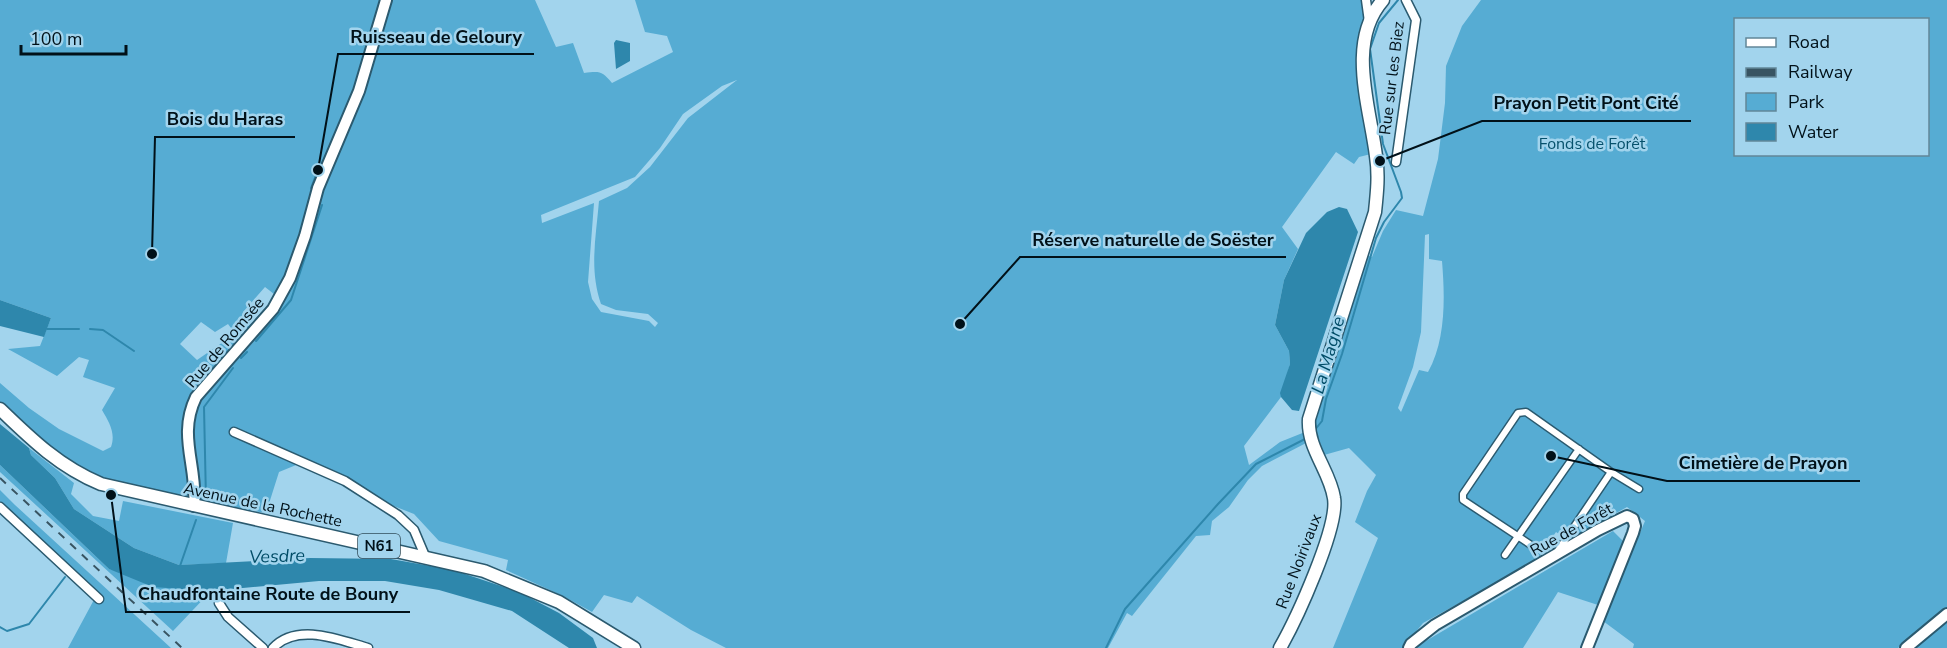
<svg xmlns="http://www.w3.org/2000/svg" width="1947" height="648" font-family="'Nunito Sans',sans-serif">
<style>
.green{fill:#56acd3;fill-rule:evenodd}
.water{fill:#2e87ac}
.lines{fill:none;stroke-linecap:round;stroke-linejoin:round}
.stream{stroke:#2e87ac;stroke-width:2}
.pedestrian-casing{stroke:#2b5a6f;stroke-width:9}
.minor-casing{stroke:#2b5a6f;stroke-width:11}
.tertiary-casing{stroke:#2b5a6f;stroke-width:14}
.secondary-casing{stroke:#2b5a6f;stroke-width:15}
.primary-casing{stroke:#2b5a6f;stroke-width:15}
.pedestrian{stroke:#fff;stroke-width:6}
.minor{stroke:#fff;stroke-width:8}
.tertiary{stroke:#fff;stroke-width:10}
.secondary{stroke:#fff;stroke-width:12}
.primary{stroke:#fff;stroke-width:12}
.rail{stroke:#385462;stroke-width:2;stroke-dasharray:8 8;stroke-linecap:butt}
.labels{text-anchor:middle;stroke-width:5;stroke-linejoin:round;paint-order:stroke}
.shield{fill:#a2d4ed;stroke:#314c59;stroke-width:1.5}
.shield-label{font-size:15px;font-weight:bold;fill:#011119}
.street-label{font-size:16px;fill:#011119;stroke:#a2d4ed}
.park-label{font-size:16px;fill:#06516c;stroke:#a2d4ed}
.water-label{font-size:18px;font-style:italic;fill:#004c67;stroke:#a2d4ed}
.leader{fill:none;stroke:#011119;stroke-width:2}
.callout-dot{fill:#011119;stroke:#a2d4ed;stroke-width:2}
.callout-label{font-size:18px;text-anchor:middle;font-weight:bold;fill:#011119;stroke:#a2d4ed;stroke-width:5;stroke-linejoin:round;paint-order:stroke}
</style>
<rect width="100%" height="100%" fill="#a2d4ed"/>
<path class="green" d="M0 0H535L556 47 573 43 584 73C600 71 602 71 612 83L673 52 667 36 645 32 635 0H1363L1364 15 1356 52 1371 154 1359 157 1354 164 1336 152 1282 227 1298 249 1284 280 1275 325 1289 351 1290 364 1281 397 1244 446 1249 465 1280 442 1305 432 1308 442 1262 466 1248 480 1229 507 1212 521 1210 535 1196 536 1132 616 1127 613 1108 648H726L691 630 637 596 632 603 604 595 592 612 563 596 506 570 508 560 439 541 414 514 381 501 301 463 279 472 266 513 163 495 101 480 52 453 0 403V383L29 408 59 429 103 451 111 447C116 433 109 422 102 410L115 388 83 377 89 360 79 357 57 376 8 349 40 346 51 318 0 300ZM737 80 688 118 650 167 627 188 599 201C596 237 589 269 601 304L616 310 648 314 658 323 655 327 649 321 601 312 592 299 588 282 594 203 542 223 541 215 635 177 660 148 683 114 722 86ZM265 287 283 301 243 349 229 338 197 360 180 344 201 322 215 332 228 324 231 328H248L251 325 243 312Z
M1481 0H1947V608L1898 648H1633L1634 644 1603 621 1645 521 1627 507 1568 540 1556 532 1536 561 1423 623 1403 648H1333L1378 538 1355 522 1367 491 1376 475 1349 448 1324 455 1314 425 1366 255 1372 257 1383 231 1396 210 1423 216 1438 159 1445 103 1446 66 1462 26ZM1736 20H1928V154H1736ZM1429 234V259L1442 261C1445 297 1446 340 1428 372L1419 370 1401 412 1398 408 1413 367 1421 332 1425 235Z
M29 448 74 483 71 494 93 516 119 521 123 501 233 523 226 563 179 565 134 548 74 509 55 478 31 455Z
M0 465 109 569 211 591 173 631 0 472Z
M0 490 15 505 171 648H68L96 596 0 507Z
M1613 531 1623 541 1598 605 1558 592 1523 648H1417L1419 645Z
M1947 620V648H1912Z"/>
<path class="water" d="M616 40 630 43V61L616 69 614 43Z
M1339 207 1347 209 1358 232 1299 411 1292 410 1281 397 1280 393 1290 364 1289 351 1275 325 1284 280 1306 233 1327 212Z
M0 300 51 318 44 337 0 326Z
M0 424 29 448 31 455 55 478 74 509 134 548 179 565 310 558 391 559 453 570 519 592 559 613 593 638 597 648H569L512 611 439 590 385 581H319L211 591 153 587 109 569 0 465Z"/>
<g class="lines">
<path class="stream" d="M311 188 318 170 329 150
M47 329H79
M90 329 103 330 134 351
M256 341 291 300 322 205
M241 358 247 352
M1314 431 1322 421 1326 399 1342 354 1376 238 1384 222 1402 198 1401 192 1383 144 1370 49 1379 23 1398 0
M206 500 204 407 233 368
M180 566 196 520
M0 627 7 631 29 624 65 577
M1106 648 1125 609 1218 504 1256 464 1305 439"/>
<defs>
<path id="pedestrian" d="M1537 549 1463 500V494L1518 413 1526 412 1611 472 1639 489
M1557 552 1611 472
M1505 555 1579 449"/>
<path id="minor" d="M1366 0 1369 22
M1396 162 1416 20 1406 0
M234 432 345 481 398 515 414 530 425 556
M0 507 99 599
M219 603 228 617 263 648
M273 648C297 622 340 640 368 648"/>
<path id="tertiary" d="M194 506C198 467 177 436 196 397L273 309 290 278 305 236 318 188 359 91 386 0
M1409 648 1411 644 1435 625 1598 530 1627 516 1633 519 1635 526 1633 533 1587 648
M1906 648 1947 614"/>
<path id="secondary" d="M1280 648C1296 620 1339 527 1334 498 1330 471 1307 448 1309 419L1375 212C1377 193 1379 175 1376 156 1370 107 1346 42 1383 0"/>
<path id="primary" d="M0 409C32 440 60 467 101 484L484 571 559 602 634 648"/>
</defs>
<use href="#pedestrian" class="pedestrian-casing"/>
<use href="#minor" class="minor-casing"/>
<use href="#tertiary" class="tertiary-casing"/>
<use href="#secondary" class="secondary-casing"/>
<use href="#primary" class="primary-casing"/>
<use href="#pedestrian" class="pedestrian"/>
<use href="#minor" class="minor"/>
<use href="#tertiary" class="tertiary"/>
<use href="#secondary" class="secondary"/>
<use href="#primary" class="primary"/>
<path class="rail" d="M0 478 182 648"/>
</g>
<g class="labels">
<rect class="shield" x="358" y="534" width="42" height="24" rx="4.5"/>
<g class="shield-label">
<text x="379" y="551">N61</text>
</g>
<g class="street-label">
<text transform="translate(1391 78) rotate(-83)" y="6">Rue sur les Biez</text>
<text transform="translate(224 342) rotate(-50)" y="6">Rue de Romsée</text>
<text transform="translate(263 504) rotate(12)" y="6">Avenue de la Rochette</text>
<text transform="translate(1571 529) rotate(-29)" y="6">Rue de Forêt</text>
<text transform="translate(1298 561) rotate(-69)" y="6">Rue Noirivaux</text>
</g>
<g class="park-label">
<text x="1592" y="149">Fonds de Forêt</text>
</g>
<g class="water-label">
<text transform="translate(1328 355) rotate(-74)" y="6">La Magne</text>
<text transform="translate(277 556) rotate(-2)" y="6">Vesdre</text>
</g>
</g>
<path class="leader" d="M318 170L338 54H534M1380 161L1482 121H1691M152 254L155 137H295M960 324L1020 257H1286M1551 456L1667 481H1860M111 495L126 612H410"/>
<g class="callout-dot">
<circle cx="318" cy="170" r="6"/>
<circle cx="1380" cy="161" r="6"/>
<circle cx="152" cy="254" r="6"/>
<circle cx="960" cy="324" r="6"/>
<circle cx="1551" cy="456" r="6"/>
<circle cx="111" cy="495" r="6"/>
</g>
<g class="callout-label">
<text x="436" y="43">Ruisseau de Geloury</text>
<text x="1586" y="109">Prayon Petit Pont Cité</text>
<text x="225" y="125">Bois du Haras</text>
<text x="1153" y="246">Réserve naturelle de Soëster</text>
<text x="1763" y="469">Cimetière de Prayon</text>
<text x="268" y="600">Chaudfontaine Route de Bouny</text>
</g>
<rect x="1734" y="18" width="195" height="138" fill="#a2d4ed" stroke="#628698" stroke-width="1.5"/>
<rect x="1746" y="38" width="30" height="9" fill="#ffffff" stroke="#628698" stroke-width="1.5"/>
<text x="1788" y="48" font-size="18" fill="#011119">Road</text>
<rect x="1746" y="68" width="30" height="9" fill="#385462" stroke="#628698" stroke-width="1.5"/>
<text x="1788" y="78" font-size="18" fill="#011119">Railway</text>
<rect x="1746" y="93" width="30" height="18" fill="#56acd3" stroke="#628698" stroke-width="1.5"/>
<text x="1788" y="108" font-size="18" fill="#011119">Park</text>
<rect x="1746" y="123" width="30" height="18" fill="#2e87ac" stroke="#628698" stroke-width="1.5"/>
<text x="1788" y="138" font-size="18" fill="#011119">Water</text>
<path d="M21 45v9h105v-9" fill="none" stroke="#011119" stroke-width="3"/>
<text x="30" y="45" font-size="18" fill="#011119" stroke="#a2d4ed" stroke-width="4.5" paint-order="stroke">100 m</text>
</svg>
